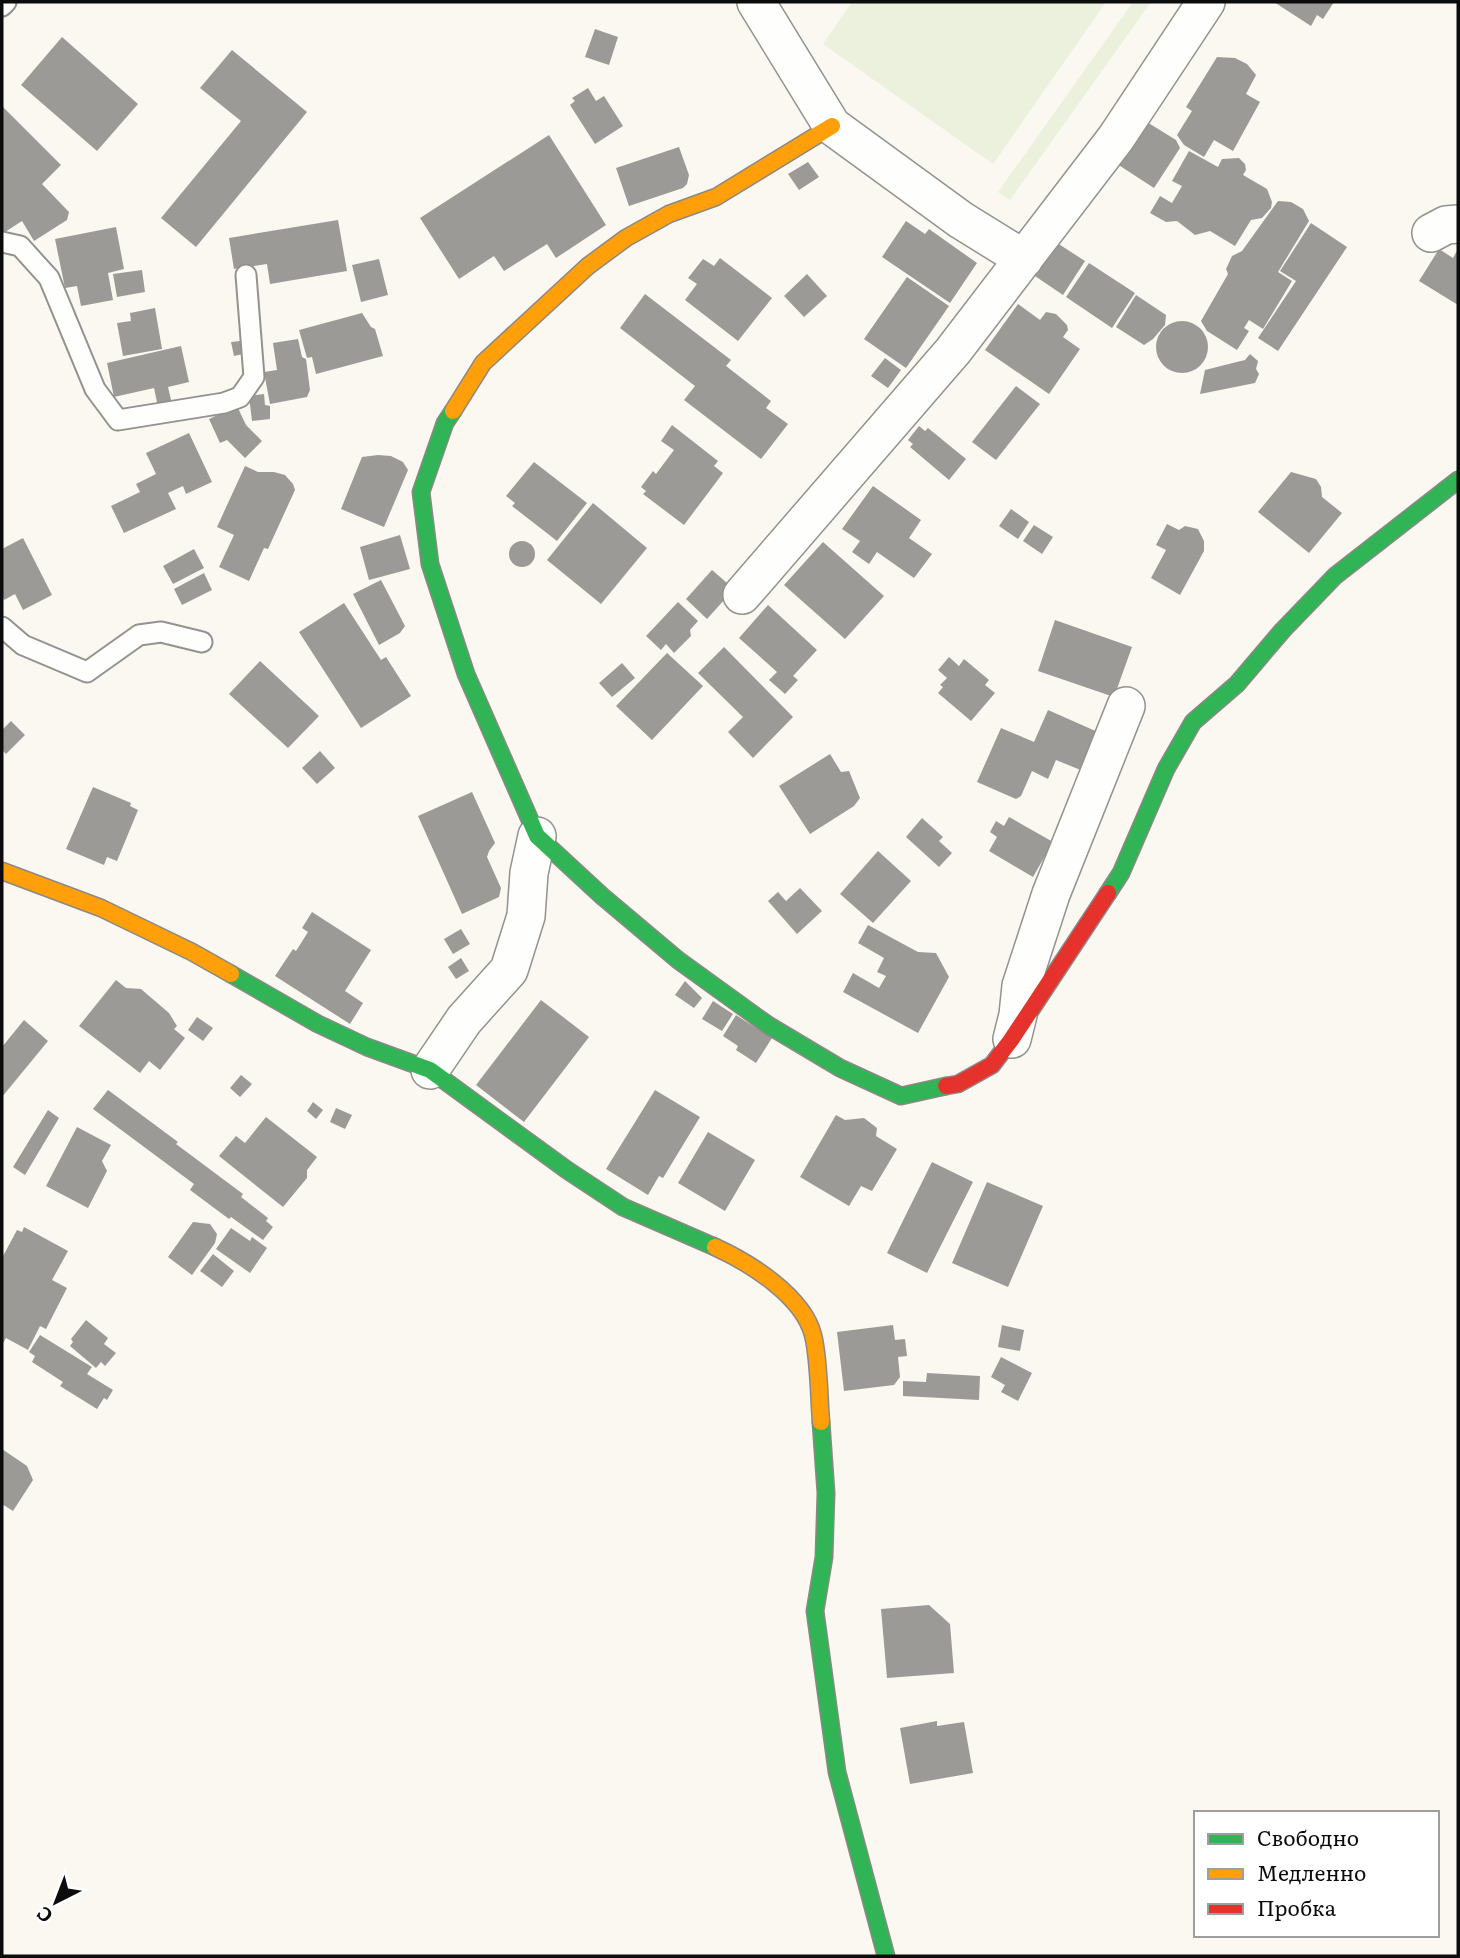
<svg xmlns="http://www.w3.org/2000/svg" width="1460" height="1958" font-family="Literata,serif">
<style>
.pitch{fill:#ebf1dc}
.building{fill:#9c9a96}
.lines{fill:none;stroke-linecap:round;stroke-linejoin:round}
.lane-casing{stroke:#93928f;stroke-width:23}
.street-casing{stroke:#93928f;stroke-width:40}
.fast-casing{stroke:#8a8985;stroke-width:19}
.slow-casing{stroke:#8a8985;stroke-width:19}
.jam-casing{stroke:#8a8985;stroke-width:19}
.lane{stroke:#fefefd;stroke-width:19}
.street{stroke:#fefefd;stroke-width:37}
.fast{stroke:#30b455;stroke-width:16}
.slow{stroke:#ff9f0a;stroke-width:16}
.jam{stroke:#e5322d;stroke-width:16}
</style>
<rect width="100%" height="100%" fill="#faf8f0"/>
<path class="pitch" d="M852 2H1106L993 164 823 44Z
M1133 2H1151L1010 200 998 192Z"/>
<path class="building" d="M1274 2H1334L1323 19 1317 15 1311 26Z
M595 29 618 37 609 65 585 57Z
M62 37 138 104 97 151 21 85Z
M232 50 307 112 196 247 161 218 241 121 200 88Z
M1217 57 1235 58 1247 64 1256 75 1246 94 1260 102 1233 151 1214 140 1204 157 1184 145 1177 135 1192 111 1186 107Z
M588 88 596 101 604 96 623 126 595 144 570 105 575 101 572 98Z
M2 106 61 165 42 184 69 212 67 220 34 241 22 221 5 232 2 231Z
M1142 119 1176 140 1180 148 1154 188 1114 162Z
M549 135 606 225 556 258 547 244 504 271 494 256 459 279 420 218Z
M679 147 689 175 687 184 683 188 629 206 616 168Z
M1189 151 1218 167 1222 159 1239 158 1245 164 1246 170 1243 175 1267 189 1272 202 1271 208 1262 218 1251 220 1235 246 1210 231 1195 235 1177 221 1166 222 1150 213 1160 196 1172 203 1182 186 1172 181Z
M808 162 819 177 799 190 788 174Z
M1278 201 1291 202 1303 209 1309 221 1278 272 1292 281 1263 329 1249 320 1244 328 1249 331 1237 350 1207 331 1201 321 1228 274 1226 269 1232 256 1242 251Z
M338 220 347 271 270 284 267 264 234 269 229 238Z
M906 221 925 234 929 229 977 263 950 303 882 257Z
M1311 223 1347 247 1278 351 1258 338 1296 281 1280 271Z
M116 227 124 269 108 273 113 300 81 306 77 286 65 288 55 239Z
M1054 241 1085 261 1063 295 1032 274Z
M1439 249 1453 258 1458 249V305L1419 281Z
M720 258 772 298 738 341 685 300 697 284 688 278 703 259 714 266Z
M379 259 388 295 361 302 352 265Z
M1089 263 1135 293 1112 328 1066 297Z
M142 270 145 292 117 297 113 274Z
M807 274 827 296 804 317 784 296Z
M907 277 949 306 906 368 864 339Z
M645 294 731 360 726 366 771 401 766 408 788 424 761 459 684 400 695 386 620 328Z
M1136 295 1166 315 1165 325 1153 339 1144 345 1116 327Z
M1018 304 1040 320 1046 312 1056 314 1067 325 1068 330 1063 337 1080 349 1049 394 985 350Z
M155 308 162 349 123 356 117 323 131 321 130 313Z
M362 313 371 327 375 329 383 356 316 374 312 357 307 358 299 330Z
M1156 347a26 26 0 1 1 52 0a26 26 0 1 1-52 0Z
M298 339 302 357 306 359 310 390 307 397 270 404 264 372 277 370 273 343Z
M240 341 243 354 234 356 231 342Z
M181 346 189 382 168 387 172 404 158 407 154 388 114 397 107 363Z
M1250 354 1258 361 1256 369 1259 374 1255 383 1200 394 1205 370 1245 360Z
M885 358 901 370 888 388 871 376Z
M1016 386 1040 404 996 460 972 442Z
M264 394 265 405 270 406V419L252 421 249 396Z
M237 406 246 425 262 441 245 458 227 440 220 443 209 419Z
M672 425 718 461 714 466 723 473 684 525 643 494 646 491 641 487 653 471 656 474 674 450 661 441Z
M919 426 925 431 928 428 966 459 949 480 910 447 913 444 908 440Z
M189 433 212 482 186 494 183 486 168 493 176 509 124 533 111 506 140 492 136 484 156 474 146 453Z
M378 455 391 456 403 462 408 470 384 527 341 509 362 457Z
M534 462 587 503 557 541 512 506 515 503 506 496Z
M245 466 258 472H274L285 475 293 484 295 490 268 549 264 548 249 581 219 567 234 535 217 527Z
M1291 472 1316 479 1321 487 1322 497 1342 513 1309 553 1258 512Z
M873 486 921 520 909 538 932 554 914 578 877 552 869 564 852 552 860 541 842 529Z
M593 503 647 548 601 604 547 560Z
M1011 509 1029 522 1018 539 999 526Z
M1167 524 1179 530 1185 526 1198 529 1204 541V551L1180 595 1151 578 1166 550 1156 545Z
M1034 525 1053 537 1042 554 1023 541Z
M400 535 410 569 369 580 360 547Z
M23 538 52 595 23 610 15 594 4 600 2 595V549Z
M509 554a13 13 0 1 1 26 0a13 13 0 1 1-26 0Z
M823 542 884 596 845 639 784 585Z
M194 549 204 568 173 584 163 566Z
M712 570 734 589 707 619 686 599Z
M204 573 212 590 182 605 174 589Z
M381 580 405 626 400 633 379 645 353 594Z
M678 602 698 621 690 630 691 636 674 653 666 644 661 650 646 636Z
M344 603 381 660 386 657 411 696 361 728 299 632Z
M768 605 817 650 793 676 798 680 785 694 769 680 777 672 739 638Z
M1055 620 1132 647 1114 697 1038 671Z
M724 647 793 717 753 758 728 732 743 717 698 673Z
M667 653 703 686 652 740 616 706Z
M949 657 959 666 964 659 989 680 985 685 995 693 971 721 938 693 943 687 940 685 947 678 938 670Z
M260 661 319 716 288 748 229 694Z
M622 663 635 678 612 697 599 683Z
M1048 710 1100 733 1083 771 1056 760 1048 779 1032 771 1021 796 1016 799 977 782 1001 728 1034 742Z
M11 721 25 735 6 754 2 750V730Z
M320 751 335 768 317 784 302 768Z
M830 754 841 772 849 771 860 798 854 806 810 834 779 786Z
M93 787 131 803 130 806 138 810 117 861 107 857 104 865 66 849Z
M472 792 495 843 489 851 487 857 501 888 499 897 462 914 418 816Z
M1009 817 1053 842 1033 877 989 851 997 837 990 832 996 821 1004 826Z
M922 818 943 837 939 841 952 853 939 867 906 837Z
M878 851 911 881 873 923 840 894Z
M800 888 822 911 797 934 768 901 778 892 786 901Z
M312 912 371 950 345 991 363 1003 350 1024 275 976 293 949 296 951 308 932 302 928Z
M868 925 918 952 936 953 949 977 918 1033 843 992 853 973 879 988 886 976 877 972 884 958 858 943Z
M461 929 470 944 453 954 444 939Z
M461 958 469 971 456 979 448 967Z
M116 980 126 988 141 989 169 1013 177 1026 174 1029 185 1038 160 1070 149 1061 140 1073 79 1026Z
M685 981 702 998 694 1008 675 995Z
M541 1000 589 1037 524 1122 476 1085Z
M713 1001 733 1014 722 1031 702 1019Z
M736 1015 772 1038 756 1063 736 1050 738 1046 723 1036Z
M197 1017 213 1028 203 1041 188 1030Z
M24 1020 48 1041 2 1097V1047Z
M241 1075 252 1084 240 1097 230 1088Z
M108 1090 178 1142 176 1144 243 1194 241 1197 268 1218 266 1221 273 1227 263 1240 231 1217 229 1219 190 1190 194 1184 93 1109Z
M655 1090 700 1117 663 1178 659 1176 648 1195 606 1169Z
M313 1102 323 1110 316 1119 307 1111Z
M336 1108 352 1115 345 1129 330 1122Z
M48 1110 59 1118 25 1175 13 1167Z
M836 1115 845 1120 864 1118 877 1128 876 1136 897 1149 872 1191 861 1186 849 1206 800 1177Z
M266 1117 317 1157 307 1170V1178L283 1207 219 1156 236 1136 245 1143Z
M77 1127 111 1145 102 1161 107 1171 88 1208 46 1186Z
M708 1132 755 1160 725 1211 678 1183Z
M932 1162 973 1182 927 1273 887 1253Z
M987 1182 1043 1206 1008 1287 952 1263Z
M193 1222 210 1224 217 1234 215 1243 192 1275 168 1257Z
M24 1227 68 1251 52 1280 67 1288 46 1329 40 1326 28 1350 6 1338 2 1345V1258L17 1230 22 1232Z
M231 1228 250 1241 252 1237 267 1248 250 1273 216 1249Z
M213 1254 234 1271 222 1287 200 1271Z
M86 1320 108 1338 104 1344 116 1353 105 1366 101 1362 96 1368 70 1346 73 1342 71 1339Z
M893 1325 895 1340 905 1339 907 1356 898 1357 900 1377 894 1385 844 1391 837 1332Z
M1002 1325 1024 1330 1020 1351 998 1347Z
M40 1335 92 1367 87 1374 113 1390 107 1400 104 1398 97 1409 60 1386 63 1382 32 1362 35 1356 29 1352Z
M1001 1357 1032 1373 1018 1401 1001 1392 1005 1385 991 1377Z
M927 1373 980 1376 979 1400 903 1396V1381L926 1382Z
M2 1449 27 1466 33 1480 13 1511 2 1504Z
M929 1605 950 1624 954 1673 887 1678 881 1609Z
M937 1721V1726L964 1722 973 1773 910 1784 900 1728Z"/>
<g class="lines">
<defs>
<path id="lane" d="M2 6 6 2
M2 242 20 246 49 278 95 389 118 420 224 403 240 397 254 377 246 275
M2 627 23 645 87 672 139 635 161 632 202 642"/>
<path id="street" d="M756 2 832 126 961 220 1024 259
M1431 233 1446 225 1458 224
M742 595 953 351 1116 138 1206 2
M1012 1039 1018 1015 1021 986 1051 894 1126 706
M430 1070 464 1020 509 970 526 916 529 873 537 836"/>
<path id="fast" d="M453 411 445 423 421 492 430 564 466 674 537 836 602 896 678 960 768 1025 840 1068 901 1096 946 1086
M1108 893 1121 873 1166 769 1193 722 1237 684 1282 631 1335 576 1458 480
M231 974 318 1024 367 1047 430 1070 567 1170 623 1207 715 1247
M821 1422 826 1493 824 1557 815 1611 837 1772 886 1956"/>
<path id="slow" d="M453 411 483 363 588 266 626 238 669 214 716 197 832 126
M2 871 101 908 192 952 231 974
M715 1247C750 1263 803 1296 813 1335 819 1358 819 1397 821 1422"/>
<path id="jam" d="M946 1086 958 1084 992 1065 1011 1040 1108 893"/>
</defs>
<use href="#lane" class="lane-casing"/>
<use href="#street" class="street-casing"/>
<use href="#fast" class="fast-casing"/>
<use href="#slow" class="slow-casing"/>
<use href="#jam" class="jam-casing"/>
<use href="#lane" class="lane"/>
<use href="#street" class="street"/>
<use href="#fast" class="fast"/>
<use href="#slow" class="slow"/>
<use href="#jam" class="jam"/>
</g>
<rect width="1460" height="1958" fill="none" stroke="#0c0c0c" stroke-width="7"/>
<rect x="1194" y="1811" width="245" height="126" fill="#ffffff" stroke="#9e9e9e" stroke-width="2"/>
<rect x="1208" y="1834" width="35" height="10" fill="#30b455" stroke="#9e9e9e" stroke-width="2"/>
<text x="1257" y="1846" font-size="21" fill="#0c0c0c">Свободно</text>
<rect x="1208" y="1869" width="35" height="10" fill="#ff9f0a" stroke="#9e9e9e" stroke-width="2"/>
<text x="1257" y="1881" font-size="21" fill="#0c0c0c">Медленно</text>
<rect x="1208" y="1904" width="35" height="10" fill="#e5322d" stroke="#9e9e9e" stroke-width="2"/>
<text x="1257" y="1916" font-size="21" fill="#0c0c0c">Пробка</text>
<g transform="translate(56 1902) rotate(222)" stroke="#ffffff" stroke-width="5" paint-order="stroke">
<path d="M0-5L12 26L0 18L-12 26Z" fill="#0c0c0c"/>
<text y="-10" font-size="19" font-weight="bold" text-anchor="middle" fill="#0c0c0c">С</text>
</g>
</svg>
